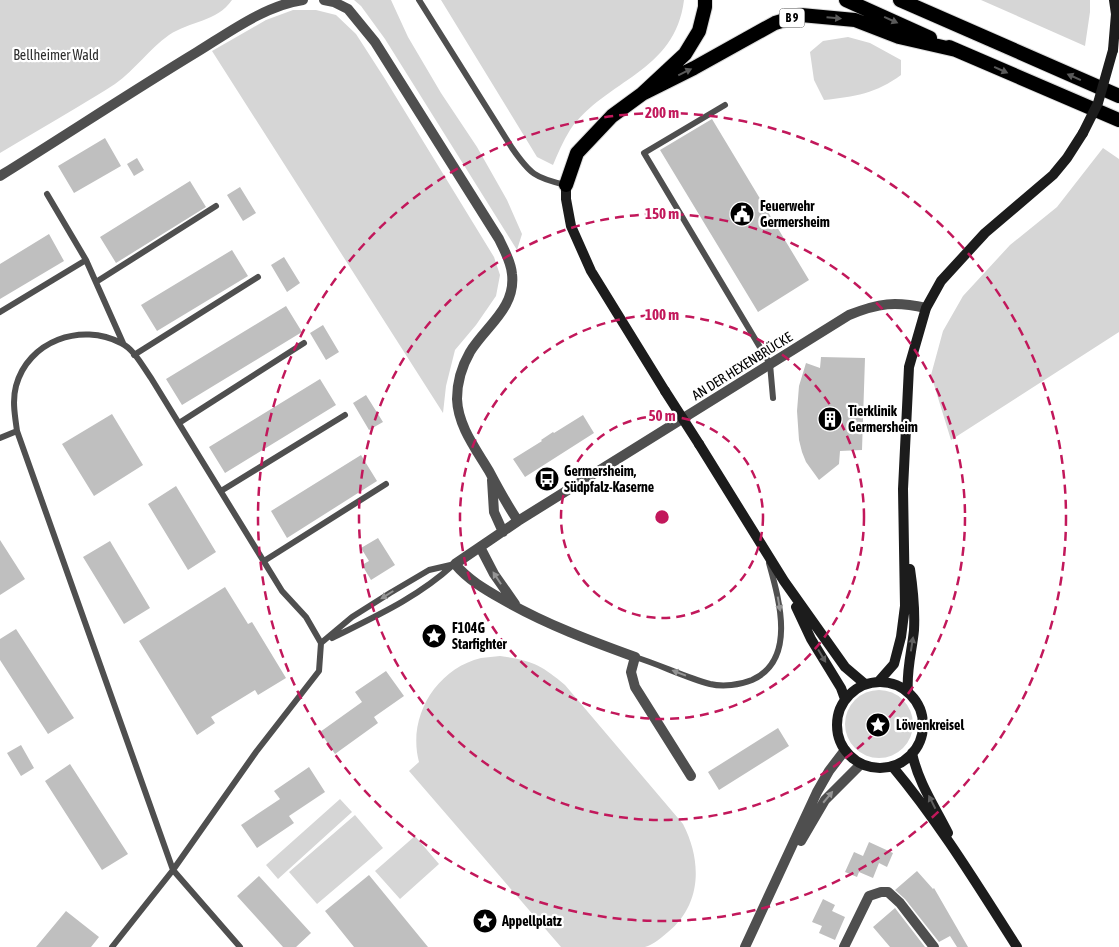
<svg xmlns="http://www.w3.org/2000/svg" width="1119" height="947" font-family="'Asap Condensed',sans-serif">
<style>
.green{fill:#d6d6d6}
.building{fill:#bfbfbf}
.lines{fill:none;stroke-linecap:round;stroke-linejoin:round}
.trunk-casing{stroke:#dbdbdb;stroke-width:16}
.service{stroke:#4f4f4f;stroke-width:6}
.minor{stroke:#4f4f4f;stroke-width:10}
.tertiary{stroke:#4f4f4f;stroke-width:10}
.secondary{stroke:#1c1c1c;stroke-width:10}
.trunk{stroke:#000;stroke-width:14}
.secondary-bridge{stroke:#1c1c1c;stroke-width:10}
.oneway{fill:#595959}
.oneway2{fill:#959595}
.oneway3{fill:#606060}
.ring{fill:none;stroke:#c2185b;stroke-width:2.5;stroke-dasharray:9 6}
.labels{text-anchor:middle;stroke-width:4.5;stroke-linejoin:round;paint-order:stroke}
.shield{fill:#fff;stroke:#4c4c4c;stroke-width:1}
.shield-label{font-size:12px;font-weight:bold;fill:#000}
.park-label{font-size:14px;fill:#2d2d2d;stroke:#fff}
.poi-label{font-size:14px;font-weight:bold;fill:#000;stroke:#fff;text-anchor:start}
.street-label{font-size:14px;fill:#000;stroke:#fff}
.centre{fill:#c2185b;stroke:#fff;stroke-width:2.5}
.ring-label{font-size:15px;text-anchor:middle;font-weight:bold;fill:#c2185b;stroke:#fff;stroke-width:4.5;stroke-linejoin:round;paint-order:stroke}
</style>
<rect width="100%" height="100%" fill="#fff"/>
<path class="green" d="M0 0H232C217 22 190 21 169 35 149 49 136 69 115 84 103 92 89 100 76 108 51 123 25 138 0 153Z
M354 0H391L408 37 441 93 477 147 507 200 522 234 517 250 385 39 361 6Z
M441 0H684C675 73 606 79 570 130 563 141 558 153 553 165L537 157Z
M981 0H1090V12L1085 46Z
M293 10H316L336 15 356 34 385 79 494 257 500 275 496 296 476 325 455 350 446 386 443 413 212 51 266 20Z
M848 37 870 43 901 60V75C877 93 854 97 824 100L814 80 810 52 823 41Z
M1103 148 1119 159V332L951 440 931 375 943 331 963 296 1010 245 1057 207Z
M500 656C531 660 542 665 565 685L683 824C702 861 702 904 668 932 662 937 653 945 645 947 638 947 629 947 622 947 602 947 581 947 561 947L409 771 419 762C407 717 436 669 481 658 487 657 494 657 500 656Z
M845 724a34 34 0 1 1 68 0a34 34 0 1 1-68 0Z
M340 799 352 812 278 879 266 865Z
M355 815 383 848 317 904 289 872Z
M415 836 439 864 400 899 375 871Z"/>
<path class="building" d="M712 119 809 280 758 312 660 150Z
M105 138 121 166 74 193 58 166Z
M137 158 144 170 134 176 127 164Z
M190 181 206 207 116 263 100 237Z
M240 187 256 213 243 221 227 195Z
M49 234 64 261 0 299V264Z
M232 250 248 276 157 331 141 305Z
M284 257 300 283 287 292 271 265Z
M286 306 302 332 182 405 166 379Z
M323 325 339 352 326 360 310 333Z
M821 357 865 358 862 450 840 451 839 464 819 480 806 462 802 452 799 440 797 411 799 386 806 363 820 368Z
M320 379 336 405 225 473 209 447Z
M366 395 383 422 369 430 353 403Z
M112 414 143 465 94 496 62 444Z
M583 415 594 433 525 477 513 459 542 441 541 440 553 432 554 433Z
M361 455 377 481 287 538 271 511Z
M176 486 216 552 188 570 148 504Z
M378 538 395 565 371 580 362 565 369 561 361 548Z
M0 540 25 579 0 595Z
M110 541 150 608 124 624 83 557Z
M225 587 248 624 252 622 286 678 258 695 255 690 211 717 215 723 197 735 139 641Z
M16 629 74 718 48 734 0 660V639Z
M386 671 404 696 374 717 378 723 335 754 320 732 362 702 355 692Z
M778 728 789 746 719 790 708 772Z
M21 745 34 768 21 776 7 753Z
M70 764 128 854 102 870 45 781Z
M309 767 325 792 289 816 294 823 257 848 241 825 280 799 274 791Z
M869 842 893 853 887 867 879 863 873 878 859 872 857 877 845 872 854 852 863 856Z
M917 871 933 889 934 888 968 947H957L950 936 939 942 905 899 895 890Z
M369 875 428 947H354L325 911Z
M259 876 311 933 296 947H283L237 896Z
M823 899 835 905 832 911 845 917 835 940 819 933 822 926 812 922Z
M895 908 925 947H890L873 927Z
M66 911 99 937 91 947H36Z"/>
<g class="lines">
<defs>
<path id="trunk" d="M846 0 930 38
M900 0 1119 96
M949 47 1119 120
M642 94 694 68 775 23 801 15 855 20 899 37 956 50
M566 185 577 153 612 116 642 94 685 54 699 31 705 7V0"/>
</defs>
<use href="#trunk" class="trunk-casing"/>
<path class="service" d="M419 0 512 148C530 174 535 178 566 185
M725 105 644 153 770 364 773 398
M47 194 86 260 123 343
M96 282 216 206
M0 312 86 260
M134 355 258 277
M179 423 304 343
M0 438 17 431
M221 491 345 415
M264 561 386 484
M332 638C374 617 417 598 453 565
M321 643 352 617 390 593 429 570 455 564
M635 657C661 665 684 677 710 684 723 687 740 685 752 680 797 660 779 599 769 563
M112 947 173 870 256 752 319 671 321 643 306 617 282 591 151 378C143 367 134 349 121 343 81 322 28 341 16 386 12 401 15 416 17 431L173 870 240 947"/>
<path class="minor" d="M324 0 334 2 348 9 375 42 499 239C504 250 511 261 512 274 516 308 486 326 470 352 462 366 457 382 457 399 458 426 476 449 489 471 498 488 507 505 518 521
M0 176C66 135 131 92 197 52 228 33 266 5 303 0
M492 480 494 512 503 532
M480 547 494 574 515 604
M691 776 635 687 631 672 635 657C591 641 548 625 507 602 488 591 469 581 455 564L518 521 849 315C879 303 895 301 926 308
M844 947 869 896 881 892H888L900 903 934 947"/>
<path class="tertiary" d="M801 841 825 800 861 764
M745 947 817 792 829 771 845 750"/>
<path class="secondary" d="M1113 50 1116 14 1114 0
M566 185V199L571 226 591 271 665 391
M699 444 784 581 845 667 865 684
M796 607 811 639 841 688 845 699
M879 681 894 664 901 637 905 606 903 489 909 367 926 308 941 281 985 233 1053 175 1067 158 1083 133
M837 725a43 43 0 1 1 86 0a43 43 0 1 1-86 0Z
M908 692C906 671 912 651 914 630 915 610 913 589 910 569
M912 753C918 782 935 807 948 833
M892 766C939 822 978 886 1017 947"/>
<use href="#trunk" class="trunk"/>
<path class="secondary-bridge" d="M1083 133 1098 103 1113 50
M665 391 699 444"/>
</g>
<defs><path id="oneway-solid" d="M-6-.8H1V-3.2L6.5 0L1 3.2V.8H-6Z" transform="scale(1.25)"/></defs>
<g class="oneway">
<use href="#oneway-solid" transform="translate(834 18) rotate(5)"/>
<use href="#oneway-solid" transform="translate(891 20) rotate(24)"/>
<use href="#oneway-solid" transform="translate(1001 70) rotate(24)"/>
<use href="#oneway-solid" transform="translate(685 72) rotate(-26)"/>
<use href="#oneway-solid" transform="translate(1074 77) rotate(-156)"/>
</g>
<g class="oneway2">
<use href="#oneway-solid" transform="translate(497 578) rotate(-123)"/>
<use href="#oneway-solid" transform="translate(387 595) rotate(148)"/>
<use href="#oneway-solid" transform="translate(779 604) rotate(80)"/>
<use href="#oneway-solid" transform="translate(679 673) rotate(-159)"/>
<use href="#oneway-solid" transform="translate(828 797) rotate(-50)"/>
</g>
<g class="oneway3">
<use href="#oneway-solid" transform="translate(912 644) rotate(-81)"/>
<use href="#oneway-solid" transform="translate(822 656) rotate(59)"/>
<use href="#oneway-solid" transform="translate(932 802) rotate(-117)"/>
</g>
<g class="ring">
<circle cx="662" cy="517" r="101"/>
<circle cx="662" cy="517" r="202"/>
<circle cx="662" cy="517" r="303"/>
<circle cx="662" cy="517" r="404"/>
</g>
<defs>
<symbol id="civic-disc" viewBox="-11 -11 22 22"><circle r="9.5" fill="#000" stroke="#fff"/><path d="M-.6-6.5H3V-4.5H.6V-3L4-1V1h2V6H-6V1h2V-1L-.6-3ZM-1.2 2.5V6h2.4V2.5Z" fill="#fff"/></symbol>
<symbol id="building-disc" viewBox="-11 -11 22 22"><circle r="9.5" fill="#000" stroke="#fff"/><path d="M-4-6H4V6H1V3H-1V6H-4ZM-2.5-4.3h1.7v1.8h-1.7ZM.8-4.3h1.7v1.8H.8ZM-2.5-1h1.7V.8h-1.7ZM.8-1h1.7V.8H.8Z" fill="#fff"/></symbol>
<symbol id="bus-disc" viewBox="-11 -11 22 22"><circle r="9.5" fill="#000" stroke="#fff"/><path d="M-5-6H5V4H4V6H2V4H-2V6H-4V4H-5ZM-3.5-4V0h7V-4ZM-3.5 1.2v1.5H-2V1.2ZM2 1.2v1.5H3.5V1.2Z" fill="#fff"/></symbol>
<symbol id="sight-disc" viewBox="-11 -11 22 22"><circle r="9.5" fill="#000" stroke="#fff"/><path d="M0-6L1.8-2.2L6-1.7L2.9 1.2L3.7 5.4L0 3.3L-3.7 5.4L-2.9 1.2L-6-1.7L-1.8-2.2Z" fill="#fff"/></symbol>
</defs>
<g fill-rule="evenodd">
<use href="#civic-disc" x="728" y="200" width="28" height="28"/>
<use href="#building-disc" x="816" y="405" width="28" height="28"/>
<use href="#bus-disc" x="533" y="465" width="28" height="28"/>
<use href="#sight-disc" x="420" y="622" width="28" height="28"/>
<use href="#sight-disc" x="864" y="711" width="28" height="28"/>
<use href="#sight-disc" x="471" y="907" width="28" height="28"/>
</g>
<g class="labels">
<rect class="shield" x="779.5" y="8.5" width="25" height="19" rx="4"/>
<g class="shield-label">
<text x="792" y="22">B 9</text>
</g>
<g class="park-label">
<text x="56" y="60">Bellheimer Wald</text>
</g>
<g class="poi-label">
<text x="760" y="211">Feuerwehr<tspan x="760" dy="16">Germersheim</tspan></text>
<text x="848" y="416">Tierklinik<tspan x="848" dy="16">Germersheim</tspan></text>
<text x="564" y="476">Germersheim,<tspan x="564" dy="16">Südpfalz-Kaserne</tspan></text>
<text x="452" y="633">F104G<tspan x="452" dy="16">Starfighter</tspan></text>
<text x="896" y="730">Löwenkreisel</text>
<text x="502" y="926">Appellplatz</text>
</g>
<g class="street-label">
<text transform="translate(742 366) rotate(-32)" y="5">AN DER HEXENBRÜCKE</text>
</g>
</g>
<circle cx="662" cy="517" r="8" class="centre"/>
<g class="ring-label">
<text x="662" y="118">200 m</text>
<text x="662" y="219">150 m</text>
<text x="662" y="320">100 m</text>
<text x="662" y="421">50 m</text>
</g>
</svg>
